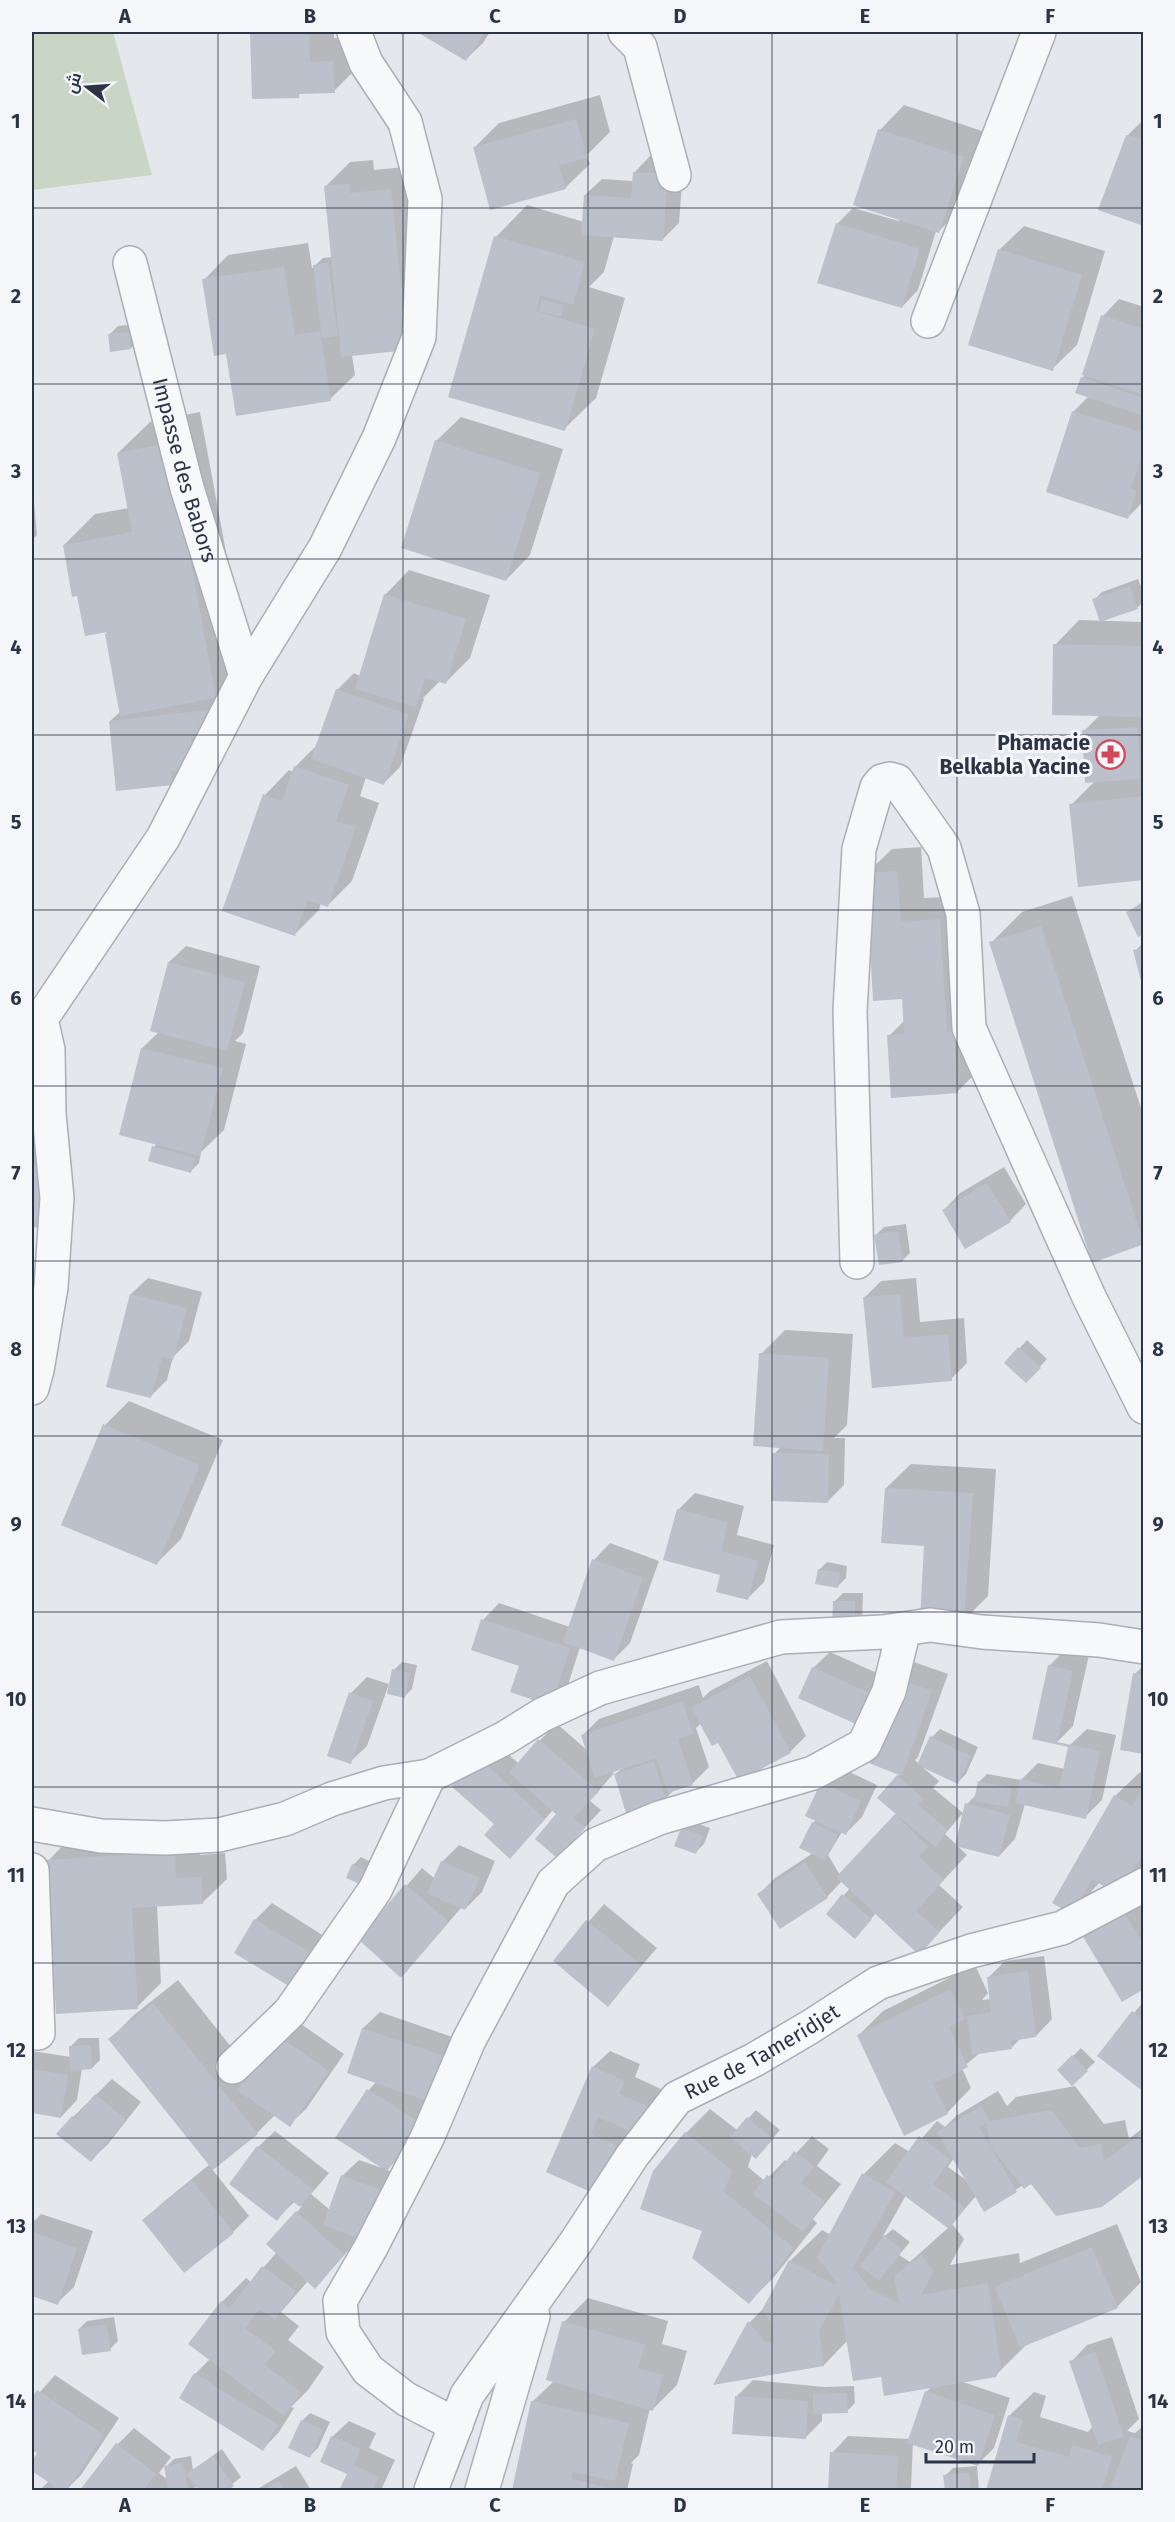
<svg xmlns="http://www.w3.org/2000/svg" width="1175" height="2522" font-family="'Fira Sans',Cairo,sans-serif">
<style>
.green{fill:#c9d6c5}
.shadow{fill:#0003;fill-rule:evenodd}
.building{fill:#bbc0ca}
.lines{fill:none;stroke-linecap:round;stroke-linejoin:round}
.street-casing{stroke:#a9aeb7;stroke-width:36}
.street{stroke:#f7f8fa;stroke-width:33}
.grid{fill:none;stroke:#2b3445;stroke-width:1.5;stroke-opacity:0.55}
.labels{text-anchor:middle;stroke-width:6;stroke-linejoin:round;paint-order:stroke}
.street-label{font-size:21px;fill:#2b3445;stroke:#f4f6f9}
.poi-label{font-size:21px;font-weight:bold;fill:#2b3445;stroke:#f4f6f9;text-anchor:end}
.neatline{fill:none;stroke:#2b3445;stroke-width:2}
.grid-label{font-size:20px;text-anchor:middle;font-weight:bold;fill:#2b3445}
</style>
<rect width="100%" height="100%" fill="#e4e7ec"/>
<path class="green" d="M32 32H113L152 175 32 190Z"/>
<path class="shadow" d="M252 32H334V38H357L358 67 334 91 302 92 298 96 254 98Z
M420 32H490L483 43 466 59Z
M600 95 610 132 587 155 590 164 565 188 475 147 499 123Z
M904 105 988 133 963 207 939 231H936L918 290 902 307 837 224 853 208 899 221 900 219 855 204 880 130Z
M1144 119V224L1127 136Z
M650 156 684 158 679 223 663 239 614 236 604 272 589 287 625 298 596 398 564 429 496 237 527 205 584 222 585 195 602 179 633 181 634 173Z
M373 160 374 170 415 166 431 324 352 355 355 375 330 399 227 352 204 280 228 255 308 243 312 268 323 258 332 257 325 187 350 162Z
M1024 226 1105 251 1077 345 1052 369 999 250Z
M1119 299 1144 307V501L1128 517 1048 491 1074 411 1089 396 1082 378 1085 375 1103 316Z
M137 324 139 340 131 348 110 334 118 326Z
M200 412 247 665 217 695 224 694 188 768 172 783 110 721 121 711 106 631 79 594 64 545 95 514 129 508 118 453 150 422Z
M461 417 563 449 530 555 506 580 436 441Z
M32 480 37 535 32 540Z
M409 570 490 595 470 658 446 682 440 681 423 698 424 699 400 767 384 783 366 777 360 796 379 803 352 881 328 905 321 903 319 910 295 934 224 910 265 795 289 770 293 772 295 767 317 745 337 690 354 673 360 676 385 595Z
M1138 579 1144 594V601L1138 607 1101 620 1094 600 1102 592Z
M1079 620 1144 622V878L1071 805 1095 781 1084 731 1100 715 1055 645Z
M921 847 924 898 964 896 982 1067 957 1092 889 1036 905 1020 904 998 867 873 892 849Z
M1072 896 1144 1117V1244L1093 1261 991 943 1022 912Z
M1144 901V933L1128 912Z
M1144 942V986L1135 951Z
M186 946 260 966 243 1033 235 1041 246 1044 224 1130 201 1152 199 1163 191 1171 154 1147 157 1143 120 1134 142 1048 159 1032 169 962Z
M32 1147 61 1150 54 1210 38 1226H32Z
M1004 1167 1026 1204 1010 1221 944 1210 960 1193Z
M906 1224 910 1253 902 1261 876 1235 884 1227Z
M148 1278 202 1292 189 1341 173 1357 167 1380 151 1396 131 1294Z
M916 1278 920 1322 964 1318 967 1363 951 1379 873 1387 864 1298 881 1281Z
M785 1330 853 1334 847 1425 834 1438H845L844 1485 828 1501 774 1454 781 1447 761 1354Z
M1027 1340 1047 1359 1034 1373 1006 1363Z
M129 1401 223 1440 181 1539 157 1563 105 1425Z
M911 1464 996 1469 988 1596 964 1620 926 1544 886 1488Z
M695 1493 744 1506 737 1535 774 1545 764 1582 748 1598 679 1509Z
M610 1543 659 1561 630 1643 614 1659 580 1647 567 1688 550 1704 483 1620 499 1603 570 1627 594 1560Z
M827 1562 847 1566 846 1578 838 1586 819 1570Z
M843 1593H863L862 1622 854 1630 835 1601Z
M1066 1649 1089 1655 1073 1726 1056 1743 1049 1666Z
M830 1652 897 1682 914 1662 948 1674 918 1757 915 1760 919 1764 932 1737 940 1729 978 1747 966 1774 958 1782 922 1767 939 1781 933 1788 963 1813 945 1834 967 1855 939 1885 963 1907 919 1953 876 1913 862 1929 828 1914 850 1888 842 1881 827 1897 780 1927 759 1894 775 1878 813 1853V1823L816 1820 822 1783 839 1767 877 1785 862 1817 846 1833 842 1832 828 1855 840 1875 898 1813V1776L900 1773 886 1710 813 1668Z
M767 1661 806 1736 790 1752 719 1741 701 1723 696 1728 709 1767 692 1784 674 1790 666 1798 627 1811 615 1774 623 1768 611 1771 614 1773 590 1801 601 1810 558 1857V1813L554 1809 526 1840 496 1824 453 1786 495 1742 519 1764 556 1723 588 1751 583 1735 599 1719 699 1685 703 1698 710 1691Z
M402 1662 417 1665 412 1689 404 1697 394 1670Z
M1144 1665V1752L1135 1674Z
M367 1677 389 1684 367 1746 350 1762 351 1693Z
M1087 1729 1116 1735 1102 1800 1085 1817 1025 1804 1015 1839 999 1856 967 1804 977 1794 979 1782 987 1774 1021 1780 1038 1763 1065 1769 1070 1745Z
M1140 1772 1144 1774V1867L1118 1893 1100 1882 1072 1913 1115 1796Z
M690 1821 710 1828 704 1844 696 1852 682 1829Z
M199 1828 200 1855 225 1853 227 1879 202 1903 157 1906 161 1983 137 2007 48 1861 72 1836Z
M459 1845 495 1861 482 1892 465 1909 462 1907 401 1976 360 1939 422 1868 435 1879 442 1862Z
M361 1857 377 1865 372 1876 353 1865Z
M1144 1901V1987L1084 1935Z
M272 1903 327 1938 291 1986 255 1920Z
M604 1904 657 1948 608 2005 555 1961Z
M1044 1956 1052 2019 1036 2036 1021 2038 1011 2048 981 2052 962 2068 971 2088 947 2113 859 2035 883 2011 975 1965 988 1993 982 2000 991 1999 988 1978 1005 1961Z
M178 1980 251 2072 294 2019 344 2054 306 2109 289 2125 275 2115 257 2133 212 2169 249 2216 233 2232 145 2220 161 2204 210 2164 110 2039 134 2015Z
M1144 2001V2090L1099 2055Z
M380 2012 464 2041 403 2153 387 2170 397 2174 360 2237 331 2270 308 2281 281 2312 299 2326 288 2340 324 2367 308 2390 291 2407 294 2408 279 2432 263 2449 181 2397 195 2374 210 2359 222 2302 246 2278 251 2282 277 2252 297 2212 302 2206 295 2201 277 2219 231 2184 258 2147 275 2131 329 2173 311 2194 330 2210 342 2176 359 2160 382 2168 337 2138 369 2090 376 2082 363 2028Z
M79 2038H99L100 2060 92 2068H82L77 2100 61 2117 32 2112V2051L71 2057V2046Z
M1081 2048 1095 2062 1072 2084 1059 2070Z
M610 2051 640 2064 635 2077 663 2090 611 2176 548 2171 593 2067Z
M112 2079 141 2102 108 2144 91 2160 59 2134 73 2117Z
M1075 2086 1104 2124 1125 2120 1129 2139 1144 2127V2173L1031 2182 1023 2185 985 2210 976 2196 952 2224 964 2239 950 2265 1019 2253 1020 2263 1117 2224 1141 2282 1117 2307 1028 2343 996 2375 960 2381 1010 2398 994 2448 977 2465 913 2443 911 2488 908 2490H830L832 2453 848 2436 910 2439 926 2392 933 2386 882 2375 848 2340 824 2365 716 2383 750 2322 766 2306 790 2261 822 2230 831 2235 864 2174 895 2143 910 2152 937 2121 945 2127 956 2116 998 2091 1007 2106 1016 2097ZM954 2158 969 2182 948 2167ZM906 2195 949 2227 910 2262 899 2255 910 2242 893 2229 882 2238Z
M710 2109 737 2130 756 2110 780 2130 764 2149 752 2154 748 2167 765 2181 785 2160 788 2162 812 2136 829 2149 817 2166 841 2184 813 2219 817 2223 774 2277 749 2302 704 2230 686 2133Z
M41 2214 93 2231 74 2287 57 2303 32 2295V2223Z
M588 2298 668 2321 662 2344 687 2351 677 2385 653 2409 650 2408 639 2455 631 2463 633 2464 627 2490H513L532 2402 554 2381 564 2322Z
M114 2317 118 2341 110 2349 79 2329 87 2321Z
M1112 2337 1139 2419 1127 2431 1135 2433 1144 2425V2490H987L1009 2416 1034 2392 1046 2396 1040 2417 1088 2432 1093 2426 1071 2362 1087 2345Z
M55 2375 119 2418 81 2475 66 2490H40L49 2481 32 2470V2464L39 2453 32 2448V2401Z
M753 2380 824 2387 854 2386 855 2403 847 2411 822 2412V2421L805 2438 736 2397Z
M310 2413 330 2422 318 2448 310 2456 302 2421Z
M349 2421 376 2433 369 2448 395 2460 381 2490H341L349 2473 332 2437Z
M134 2428 171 2457 159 2473 168 2480 166 2467 174 2459 191 2456 193 2470 222 2449 241 2477 225 2490H199L197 2486 192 2490H129L125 2488 123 2490H82L118 2444Z
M296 2466 311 2490H257L259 2488Z
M977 2466 979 2490H946L945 2476 953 2468Z"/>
<path class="building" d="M250 32H309L310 62 333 61 335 93 299 94V98L252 99Z
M417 32H485L466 61Z
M576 119 587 158 559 165 566 189 490 210 473 147Z
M878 129 964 157 939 233 853 205Z
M1126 135 1144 140V226L1098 210Z
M633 172 668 174 663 241 581 235 584 195 631 198Z
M350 184V193L391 189 408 350 341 357 324 186Z
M836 223 920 249 902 308 817 283Z
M494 236 585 262 573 305 540 295 536 311 595 329 565 431 448 397Z
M998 249 1082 275 1053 371 968 345Z
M328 263 338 336 322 338 313 265Z
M284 267 295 335 320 331 331 401 236 416 226 354 214 356 202 279Z
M542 300 563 305 561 317 539 311Z
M1101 315 1144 329V395L1082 375Z
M129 332 131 349 110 352 108 334Z
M1081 377 1144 398V416L1075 393Z
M1072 411 1144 433V448L1131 488 1137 490 1128 519 1046 492Z
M435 440 540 473 506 581 401 548Z
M169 443 216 698 120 716 105 634 113 631 85 636 77 596 72 597 63 545 132 532 117 453Z
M1130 586 1138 609 1100 622 1092 599Z
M384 594 466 619 446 684 425 678 416 707 355 689Z
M1053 644 1144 646V717L1052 715Z
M336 689 409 715 384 785 311 759Z
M208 710 210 735 191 737 194 769 171 771 173 785 116 791 109 721Z
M1138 727 1140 779 1085 783 1082 730Z
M294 766 349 785 336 821 356 827 328 907 307 900 295 936 222 911 263 794 282 801Z
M1144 796V880L1078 887 1069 804Z
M897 871 901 922 940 919 947 1032 954 1031 958 1093 891 1098 887 1035 904 1034 902 999 873 1001 866 873Z
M1144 904V934L1138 937 1126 912Z
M1041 926 1144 1244 1092 1263 989 942Z
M1144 948V989H1143L1133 950Z
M168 962 245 982 227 1051 150 1031Z
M141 1048 223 1068 200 1156 119 1135Z
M152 1146 195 1158 191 1173 148 1161Z
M32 1165 45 1166 38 1228 32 1227Z
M987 1183 1011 1222 965 1249 942 1210Z
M898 1231 903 1262 879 1265 874 1235Z
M130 1294 187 1308 173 1360 162 1357 151 1398 106 1387Z
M900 1294 904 1338 948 1334 952 1381 872 1388 863 1297Z
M1018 1347 1041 1368 1026 1383 1004 1363Z
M759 1353 829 1358 823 1451 753 1446Z
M103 1424 200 1465 157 1565 61 1525Z
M772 1453 829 1454 828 1503 771 1501Z
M885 1488 973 1493 964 1622 920 1619 924 1546 881 1543Z
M677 1509 728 1522 721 1551 758 1561 748 1600 716 1592 720 1575 663 1560Z
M592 1559 643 1578 614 1661 563 1642Z
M818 1569 840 1573 838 1588 815 1584Z
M833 1601H855V1631H832Z
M481 1619 570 1648 551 1706 510 1692 519 1666 471 1650Z
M1048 1665 1073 1671 1057 1742 1100 1751 1086 1819 1015 1803 1020 1779 1059 1788 1068 1747 1032 1739Z
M812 1667 883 1699 869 1730 798 1698Z
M392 1669 410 1673 405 1698 387 1694Z
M1133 1673 1144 1675V1754L1120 1750Z
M750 1676 791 1753 739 1781 718 1743 712 1746 691 1708Z
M897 1678 932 1691 902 1776 866 1762Z
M349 1692 373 1701 351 1764 327 1756Z
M683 1701 693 1734 678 1739 693 1785 668 1793 656 1758 595 1778 581 1735Z
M930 1736 971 1756 958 1784 917 1765Z
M538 1739 599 1791 574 1818 585 1828 558 1859 535 1839 556 1814 509 1773Z
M478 1757 545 1819 510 1859 484 1835 494 1824 451 1786Z
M654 1761 666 1800 626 1813 614 1774Z
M897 1775 924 1799 918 1805 948 1830 935 1847 877 1798Z
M978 1781 1012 1788 1008 1807 974 1801Z
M821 1782 861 1801 846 1835 805 1816Z
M1144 1786V1852L1118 1895 1092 1879 1072 1914 1052 1903 1114 1795 1132 1806Z
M965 1803 1010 1815 999 1857 955 1846Z
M895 1814 928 1847 919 1857 944 1880 916 1911 940 1932 919 1955 836 1877Z
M812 1822 838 1835 825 1860 799 1848Z
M681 1828 703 1836 696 1854 674 1846Z
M175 1852 176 1878 201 1877 203 1904 132 1908 138 2009 56 2014 46 1860Z
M441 1861 480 1878 465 1910 427 1893Z
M805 1862 828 1898 780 1929 757 1894Z
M352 1864 370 1873 365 1886 346 1878Z
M405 1884 449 1922 401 1978 358 1939Z
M842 1894 872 1919 855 1939 826 1914Z
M1122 1909 1144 1944V1989L1122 2002 1082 1935Z
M254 1919 312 1954 292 1988 234 1953Z
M586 1920 642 1965 608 2007 553 1961Z
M1028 1971 1036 2037 1011 2041 1012 2049 972 2055 967 2016 991 2012 987 1977Z
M950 1989 965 2019 949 2027 968 2067 933 2084 948 2114 904 2136 857 2035Z
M153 2003 258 2134 213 2170 108 2039Z
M1132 2011 1144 2020V2092L1097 2056Z
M362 2028 448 2057 433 2103 347 2073Z
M276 2034 329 2071 290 2127 237 2090Z
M91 2045 92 2069 70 2071 69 2046Z
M1072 2055 1088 2071 1072 2086 1057 2070Z
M592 2066 625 2081 619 2094 648 2106 636 2134 598 2117 591 2134 616 2145 595 2194 546 2172Z
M32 2069 68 2075 61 2118 32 2113Z
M367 2089 419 2122 387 2171 335 2138Z
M95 2094 126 2119 91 2162 56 2134 72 2116 75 2119Z
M981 2106 990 2121 1051 2110 1080 2148 1101 2144 1104 2161 1144 2132V2175L1102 2207 1056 2216 1031 2184 1024 2189 990 2145 986 2123 979 2127 1017 2192 984 2212 937 2132Z
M747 2117 773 2139 756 2159 730 2137Z
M685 2132 732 2170 724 2192 794 2248 749 2304 692 2258 702 2231 640 2209 653 2171Z
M919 2136 951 2159 933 2184 965 2208 949 2229 886 2182Z
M257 2146 314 2190 300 2207 292 2201 277 2221 229 2184Z
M794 2151 814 2166 801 2183 825 2201 803 2232 753 2194 767 2175 773 2179Z
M862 2173 895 2192 853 2267 870 2289 899 2304 894 2276 921 2255 934 2271 921 2295 988 2283 1001 2367 996 2377 884 2396 881 2377 853 2381 839 2294 819 2331 824 2366 713 2385 748 2321 765 2342 774 2341 771 2322 762 2310 789 2260 833 2284 837 2283 817 2257Z
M341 2175 381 2190 363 2240 323 2225Z
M192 2180 234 2233 184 2273 142 2220Z
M296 2211 344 2255 315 2289 266 2244Z
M32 2232 77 2248 58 2305 32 2296Z
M884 2235 903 2250 879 2281 860 2266Z
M1092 2247 1118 2308 1020 2348 995 2287Z
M262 2266 296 2291 275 2320 260 2309 245 2328 276 2351 265 2365 301 2392 284 2416 188 2344 221 2301 230 2308Z
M562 2321 645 2345 638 2368 663 2375 653 2411 546 2380Z
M106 2324 111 2351 82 2355 78 2329Z
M1095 2352 1124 2436 1098 2445 1069 2361Z
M194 2373 278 2425 263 2451 179 2398Z
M37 2390 104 2435 67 2490H60L32 2471V2461L37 2453 32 2450V2398Z
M925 2391 995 2415 978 2466 907 2443Z
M847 2393 848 2413 813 2414V2394Z
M735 2396 808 2401 806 2439 732 2434Z
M531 2401 629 2423 615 2481 573 2472 571 2479 610 2488 609 2490H512Z
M1008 2415 1023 2420 1016 2442 1069 2457 1072 2445 1112 2457 1102 2490H986Z
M301 2420 323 2430 310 2458 288 2448Z
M331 2436 361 2449 354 2465 379 2477 373 2490H339L347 2474 320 2462Z
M1130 2436 1144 2441V2490H1122L1111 2486Z
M116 2443 156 2474 143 2490H126L123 2488 121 2490H80Z
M830 2452 898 2456 896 2490H828Z
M213 2456 234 2486 228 2490H198L186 2474Z
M183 2463 188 2490H168L164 2466Z
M969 2473 971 2490H945L943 2475Z
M279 2481 285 2490H263Z"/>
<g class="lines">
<defs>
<g id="street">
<path d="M625 32 640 47 674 175"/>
<path id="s1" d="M130 263 187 488 246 676"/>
<path d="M928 321 1039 32"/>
<path d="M857 1262 850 1011 859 849 877 787 882 781 890 779 897 781 944 848 963 914 969 1028 1089 1297 1144 1407"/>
<path d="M32 1388 37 1370 51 1287 57 1198 49 1114 48 1050 41 1019 163 838 246 676 325 548 379 438 419 337 425 199 405 122 366 63 354 32"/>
<path d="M32 1824 101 1836 166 1838 219 1835 285 1819 332 1799 384 1783 429 1776 505 1738 542 1715 600 1688 781 1637 883 1632 930 1625 982 1632 1099 1640 1144 1647"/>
<path d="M32 1870 38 2033"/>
<path d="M233 2067 290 2012 375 1890 429 1776"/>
<path d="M456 2425 406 2399 368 2370 343 2332 340 2301 370 2249 428 2136 469 2040 553 1883 595 1845 659 1818 813 1773 864 1745 889 1691 904 1629"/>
<path id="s2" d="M431 2490 467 2395 576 2242 632 2156 677 2098 754 2060 810 2027 878 1983 971 1951 1062 1928 1144 1885"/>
<path d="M482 2490 533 2316"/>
</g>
</defs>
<use href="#street" class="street-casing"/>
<use href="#street" class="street"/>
</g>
<path class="grid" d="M218 32V2490M403 32V2490M588 32V2490M772 32V2490M957 32V2490M32 208H1144M32 384H1144M32 559H1144M32 735H1144M32 910H1144M32 1086H1144M32 1261H1144M32 1436H1144M32 1612H1144M32 1787H1144M32 1963H1144M32 2138H1144M32 2314H1144"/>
<defs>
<symbol id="pharmacy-ring" viewBox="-11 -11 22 22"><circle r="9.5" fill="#f4f6f9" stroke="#d1495b" stroke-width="1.5"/><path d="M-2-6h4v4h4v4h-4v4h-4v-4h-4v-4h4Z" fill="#d1495b"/></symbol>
</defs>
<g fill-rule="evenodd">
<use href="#pharmacy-ring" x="1094" y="738" width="33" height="33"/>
</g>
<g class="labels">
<g class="street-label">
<text dy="7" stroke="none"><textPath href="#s1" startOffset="214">Impasse des Babors</textPath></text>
<text dy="7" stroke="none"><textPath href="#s2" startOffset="562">Rue de Tameridjet</textPath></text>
</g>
<g class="poi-label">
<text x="1090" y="750">Phamacie<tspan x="1090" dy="24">Belkabla Yacine</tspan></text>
</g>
</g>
<rect width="1175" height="2522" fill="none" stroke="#f4f6f9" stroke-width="66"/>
<g transform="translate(87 87) rotate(287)" stroke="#f4f6f9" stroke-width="4.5" paint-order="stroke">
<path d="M0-4.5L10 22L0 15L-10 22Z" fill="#2b3445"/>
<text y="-9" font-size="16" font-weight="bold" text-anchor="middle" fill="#2b3445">ش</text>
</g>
<path d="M926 2453v9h108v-9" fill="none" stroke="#2b3445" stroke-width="3"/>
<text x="935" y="2453" font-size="18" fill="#2b3445" stroke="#f4f6f9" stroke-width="4.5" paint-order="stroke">20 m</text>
<rect x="33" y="33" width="1109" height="2456" class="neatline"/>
<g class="grid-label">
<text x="125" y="23">A</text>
<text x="310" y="23">B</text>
<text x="495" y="23">C</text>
<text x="680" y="23">D</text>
<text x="865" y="23">E</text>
<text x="1050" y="23">F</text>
<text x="16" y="128">1</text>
<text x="1158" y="128">1</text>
<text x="16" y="303">2</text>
<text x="1158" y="303">2</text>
<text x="16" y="478">3</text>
<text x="1158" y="478">3</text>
<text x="16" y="654">4</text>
<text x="1158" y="654">4</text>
<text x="16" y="829">5</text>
<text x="1158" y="829">5</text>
<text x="16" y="1005">6</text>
<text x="1158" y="1005">6</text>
<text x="16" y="1180">7</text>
<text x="1158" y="1180">7</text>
<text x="16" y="1356">8</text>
<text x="1158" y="1356">8</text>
<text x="16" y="1531">9</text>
<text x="1158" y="1531">9</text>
<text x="16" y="1706">10</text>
<text x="1158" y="1706">10</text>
<text x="16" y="1882">11</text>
<text x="1158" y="1882">11</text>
<text x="16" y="2057">12</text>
<text x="1158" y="2057">12</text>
<text x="16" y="2233">13</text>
<text x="1158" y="2233">13</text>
<text x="16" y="2408">14</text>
<text x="1158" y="2408">14</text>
<text x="125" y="2512">A</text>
<text x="310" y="2512">B</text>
<text x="495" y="2512">C</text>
<text x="680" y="2512">D</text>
<text x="865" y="2512">E</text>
<text x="1050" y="2512">F</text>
</g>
</svg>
